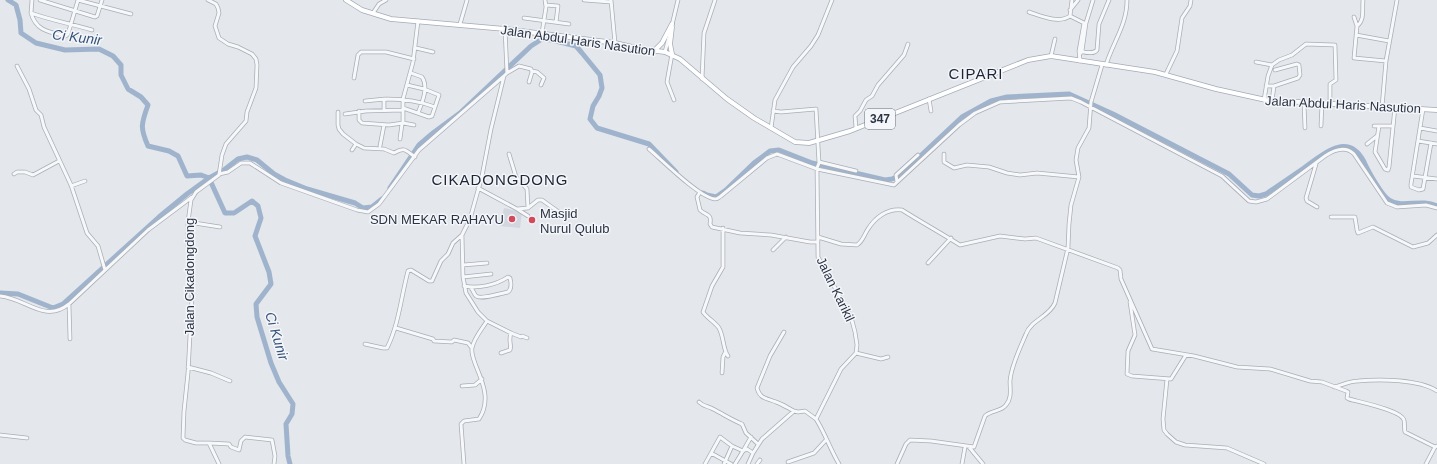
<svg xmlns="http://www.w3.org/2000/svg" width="1437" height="464" font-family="Helvetica,sans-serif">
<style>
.built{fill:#d2d6de}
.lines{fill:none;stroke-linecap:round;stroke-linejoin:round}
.river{stroke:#9fb4cc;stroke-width:5}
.minor-casing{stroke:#a9aeb7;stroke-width:4.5}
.major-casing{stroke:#a3abb8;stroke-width:5.5}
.minor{stroke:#f7f8fa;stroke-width:3}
.major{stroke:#fff;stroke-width:4}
.poi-dot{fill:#d1495b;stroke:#f4f6f9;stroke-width:1.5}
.labels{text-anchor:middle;stroke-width:3;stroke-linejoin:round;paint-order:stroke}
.shield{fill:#f4f6f9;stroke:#676e7b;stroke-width:1}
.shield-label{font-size:12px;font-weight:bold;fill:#2b3445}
.street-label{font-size:13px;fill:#2b3445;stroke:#f4f6f9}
.poi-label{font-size:13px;fill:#2b3445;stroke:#f4f6f9;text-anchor:start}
.water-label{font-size:14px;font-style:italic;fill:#34527a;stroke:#f4f6f9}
.quarter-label{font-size:15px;letter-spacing:1px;fill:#1d2536;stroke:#f4f6f9}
</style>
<rect width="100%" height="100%" fill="#e4e7ec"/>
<path class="built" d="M504 208 522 212 520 228 500 226Z"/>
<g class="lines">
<path class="river" d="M8 0 16 5 20 20 21 33 36 43 65 50 99 49 113 56 121 65V75L128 89 141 97 148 105C141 124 140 128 148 146L169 151 178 156 187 176 201 175 209 178 225 213H234L252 201 258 206 261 218 255 236 269 272 271 284 256 304 257 317 271 363 279 382 293 404 292 414 286 424 288 456 290 464
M390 188 419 145 433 133 460 113 531 46 542 39 552 40 576 46 582 53 600 75 602 88 599 96 593 106 590 119 597 128 649 144 676 172
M703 193 707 195 716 197 726 190 754 163 770 151 779 150 812 163 885 180 892 179 899 176 962 117 991 101 1007 97 1069 94 1113 114 1229 174 1252 195 1259 196 1266 194C1279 185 1291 177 1304 168 1323 154 1348 131 1364 162 1368 171 1382 196 1389 200 1403 209 1421 198 1437 206
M0 293 18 294 53 308 63 304 159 217 187 194 209 178 224 170 238 159 247 157 257 160 274 174 285 180 307 189 355 203 363 208 372 207 382 199"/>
<defs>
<path id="minor" d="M40 0 95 17 97 16 102 0
M208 0 216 4 218 8 219 13 215 26 219 38 228 44 238 47 252 54 256 59 257 65 256 88 247 112 246 121 226 144 222 155 219 175 196 192 191 200 188 222V247L191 267 192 296 188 373 184 411 183 438 185 440 196 443H209L219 464
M584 0 611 2
M611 0 615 43
M1072 0 1070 16 1084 23
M546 5 558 6 556 22
M1070 10 1078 0
M1029 12C1041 16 1059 24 1070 16
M31 13 32 0
M373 13 379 4 386 0
M1354 17 1357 26 1354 58 1386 61 1382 107
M524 18 569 24
M460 24 467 0
M672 25 678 0
M1357 26C1365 20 1362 9 1363 0
M505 29 507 73 504 76 491 129 482 176 470 219 462 235 463 277 466 293 478 312 487 321 511 333 521 337 522 336 527 338
M92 30C72 24 50 20 31 13 36 31 49 32 66 36L68 34 78 0 131 14
M542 33 546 7 545 0
M1356 35 1389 41
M416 48 433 52
M1079 51C1085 52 1093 55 1097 50L1099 24 1109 0
M665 52 670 33
M672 54 667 82 674 100
M1080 54 1082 51 1086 23 1093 0
M1051 56 1055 39
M1080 61 1079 51 1084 23
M1386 61 1397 0
M1256 62 1272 65
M1106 65C1113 42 1127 25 1127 0
M17 66 29 89 36 110 41 115 44 127 71 185 87 233 98 246 105 270
M532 71 537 72 544 78 541 85
M411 73 422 77C429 87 422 103 418 113
M507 73 519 66 531 69 532 72 529 82
M1166 74 1177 51 1182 18 1190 6 1191 0
M354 78 358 55 361 52H386L414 59
M702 79 704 33 715 0
M1266 86H1274L1298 78 1300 75 1299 65 1297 64 1275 70
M929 99 931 111
M1264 100 1268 76 1272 65 1279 60 1292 55 1306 44 1335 45 1336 80 1330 84V103
M365 101 385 99
M1272 101 1274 86
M1304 103 1305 128
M403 108 429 117 432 116 439 95 424 89 407 85
M1423 109 1411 184V187L1419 190 1423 189 1431 143
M384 110V100L387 99C404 99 419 101 435 107
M359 111V120L362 123 389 125 403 123V99L413 62 418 21
M773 111 781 112 816 109 819 163 817 168 818 257 851 317 855 332 857 345 856 353 841 369 816 419C825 433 830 449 839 464
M338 112V125L339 129 343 134 356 144 364 148 384 149 394 153C405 147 405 150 415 157
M345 114 366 111 403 110
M403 123 414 125
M1321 126 1322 103
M1374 126H1393
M1379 126 1375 152 1385 169 1388 170 1389 167 1395 107
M771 128 775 100 793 67 811 46 818 35 832 0
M856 128 855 116 860 111 866 100 872 96 878 85 904 55 908 44
M1420 128 1437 131
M400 139 402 124
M1418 141 1437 144
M1367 144 1377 136
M380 146 384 125
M649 149C662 160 700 198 715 199 718 199 718 198 721 196L767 158 777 154 817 169 894 185 959 125 975 113 1000 102 1071 98 1081 102 1222 176 1249 201 1256 202 1267 199 1325 156C1334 150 1345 145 1354 154L1387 203 1397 207 1426 205 1437 208
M352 150 356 144
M509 154 516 177 527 189 528 208
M944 154V162L954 168 967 165 989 167 1007 173 1020 175 1037 173 1079 177
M819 162 856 171
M1316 164 1306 198 1307 201 1317 207
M14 174 17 172H25L33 175 59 161
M219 174 228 172 241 163H250L281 183 357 210 368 212 379 204 419 150 504 76
M1413 176 1437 179
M897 182 896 175 918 155
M71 186 85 181
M478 188 517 209 528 208 538 200H542L563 215
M700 192 697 197 700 210C706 216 712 213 710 224L712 227 740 233 771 235 810 242H816L818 241
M517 209 528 216
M1331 217H1355L1357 230 1358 233 1373 227 1413 247 1428 243 1437 235
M188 222 220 227
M723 228V267L712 286 703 312C707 318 715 322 719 328 724 337 723 350 728 356
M818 237 841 244 857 245C863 241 864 235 868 229 875 218 887 208 902 210 921 222 941 233 960 245L1000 236 1025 239 1036 238 1118 268 1120 270 1121 279 1152 349 1194 356 1237 367 1270 369 1310 381 1322 382 1346 391 1348 392 1347 398 1349 399C1359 402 1401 410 1404 420 1405 424 1404 428 1405 432L1435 447
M773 250 786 237
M928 263 951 238
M463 265 487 263
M463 277 491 274
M464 286C478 289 496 285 508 277L510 278C511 282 512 289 508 292 502 293 481 300 476 296 474 294 473 290 471 288
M0 296C26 298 44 324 69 304L148 230 192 197
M1130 302 1135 335 1128 351 1127 374 1132 376 1171 379 1186 355
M69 304 70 339
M396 328 433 339 434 341 452 342 454 340 468 343 472 348
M784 332 770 356 757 388C760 399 766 398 776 402 782 404 788 408 794 411
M365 344 383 348H387C399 324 401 297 408 271L411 270 429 281H432L441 261 448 254 453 243 462 235
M501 353 510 350C512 345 508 341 511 333
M856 353 881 359 888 357
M188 367 211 373 230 381
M722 373 723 357 725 353
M1167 379 1163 419 1164 430 1167 434 1176 442 1185 445 1227 448 1264 464
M462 386 475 385 482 379
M1334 387C1342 385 1350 381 1358 381 1379 379 1419 379 1437 391
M699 402C704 407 708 406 713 409 723 414 732 420 742 424L746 433 758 444
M0 435 27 438
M209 443 229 444 231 447 239 450 241 441 245 437 272 440 275 456 274 464
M969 447 983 464
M711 453 731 464
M753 453 762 439 794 411 798 412 805 411 816 419
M788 462 814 453 826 440
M464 464 461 424 464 421 479 419C491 401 483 383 476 366 474 360 471 354 472 348 474 338 482 329 487 321
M705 464 720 437 732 446 743 451 751 437
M724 464 732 446
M735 464 743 451 747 449 753 453 748 464
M757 464 760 460
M897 464 906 444 910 440 931 441 974 447 985 416C991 410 1001 412 1006 405 1012 398 1010 390 1010 381 1011 366 1020 348 1026 334 1031 320 1049 317 1055 303L1068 248 1069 224 1071 205 1079 177 1076 160 1078 148 1089 128 1091 102 1102 65
M962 464 965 447
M1426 464 1435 447 1437 446"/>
<path id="major" d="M346 0 362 10 391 19 505 29 615 43 641 49 665 52 680 59 727 99 754 118 795 142 809 143 850 131 1028 60 1051 56 1155 72 1216 89 1266 100 1437 110
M672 27 670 44 672 54
M655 50 662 43 672 24"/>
</defs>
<use href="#minor" class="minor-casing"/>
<use href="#major" class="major-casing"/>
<use href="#minor" class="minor"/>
<use href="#major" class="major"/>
</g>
<g class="poi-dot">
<circle cx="512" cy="219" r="4"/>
<circle cx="532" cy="220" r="4"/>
</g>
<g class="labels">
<rect class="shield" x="865" y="109" width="30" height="20" rx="3"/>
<g class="shield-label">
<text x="880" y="123">347</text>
</g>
<g class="street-label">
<text transform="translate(578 40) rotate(8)" y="5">Jalan Abdul Haris Nasution</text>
<text transform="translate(1343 104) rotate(3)" y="5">Jalan Abdul Haris Nasution</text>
<text transform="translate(189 277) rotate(-90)" y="5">Jalan Cikadongdong</text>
<text transform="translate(836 289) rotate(64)" y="5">Jalan Karikil</text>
</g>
<g class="poi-label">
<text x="540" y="218">Masjid<tspan x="540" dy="15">Nurul Qulub</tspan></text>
<text x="504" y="224" text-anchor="end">SDN MEKAR RAHAYU</text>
</g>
<g class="water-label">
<text transform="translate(77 37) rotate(7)" y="5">Ci Kunir</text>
<text transform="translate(277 336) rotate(73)" y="5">Ci Kunir</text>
</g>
<g class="quarter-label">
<text x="976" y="79">CIPARI</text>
<text x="500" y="185">CIKADONGDONG</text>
</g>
</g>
</svg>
